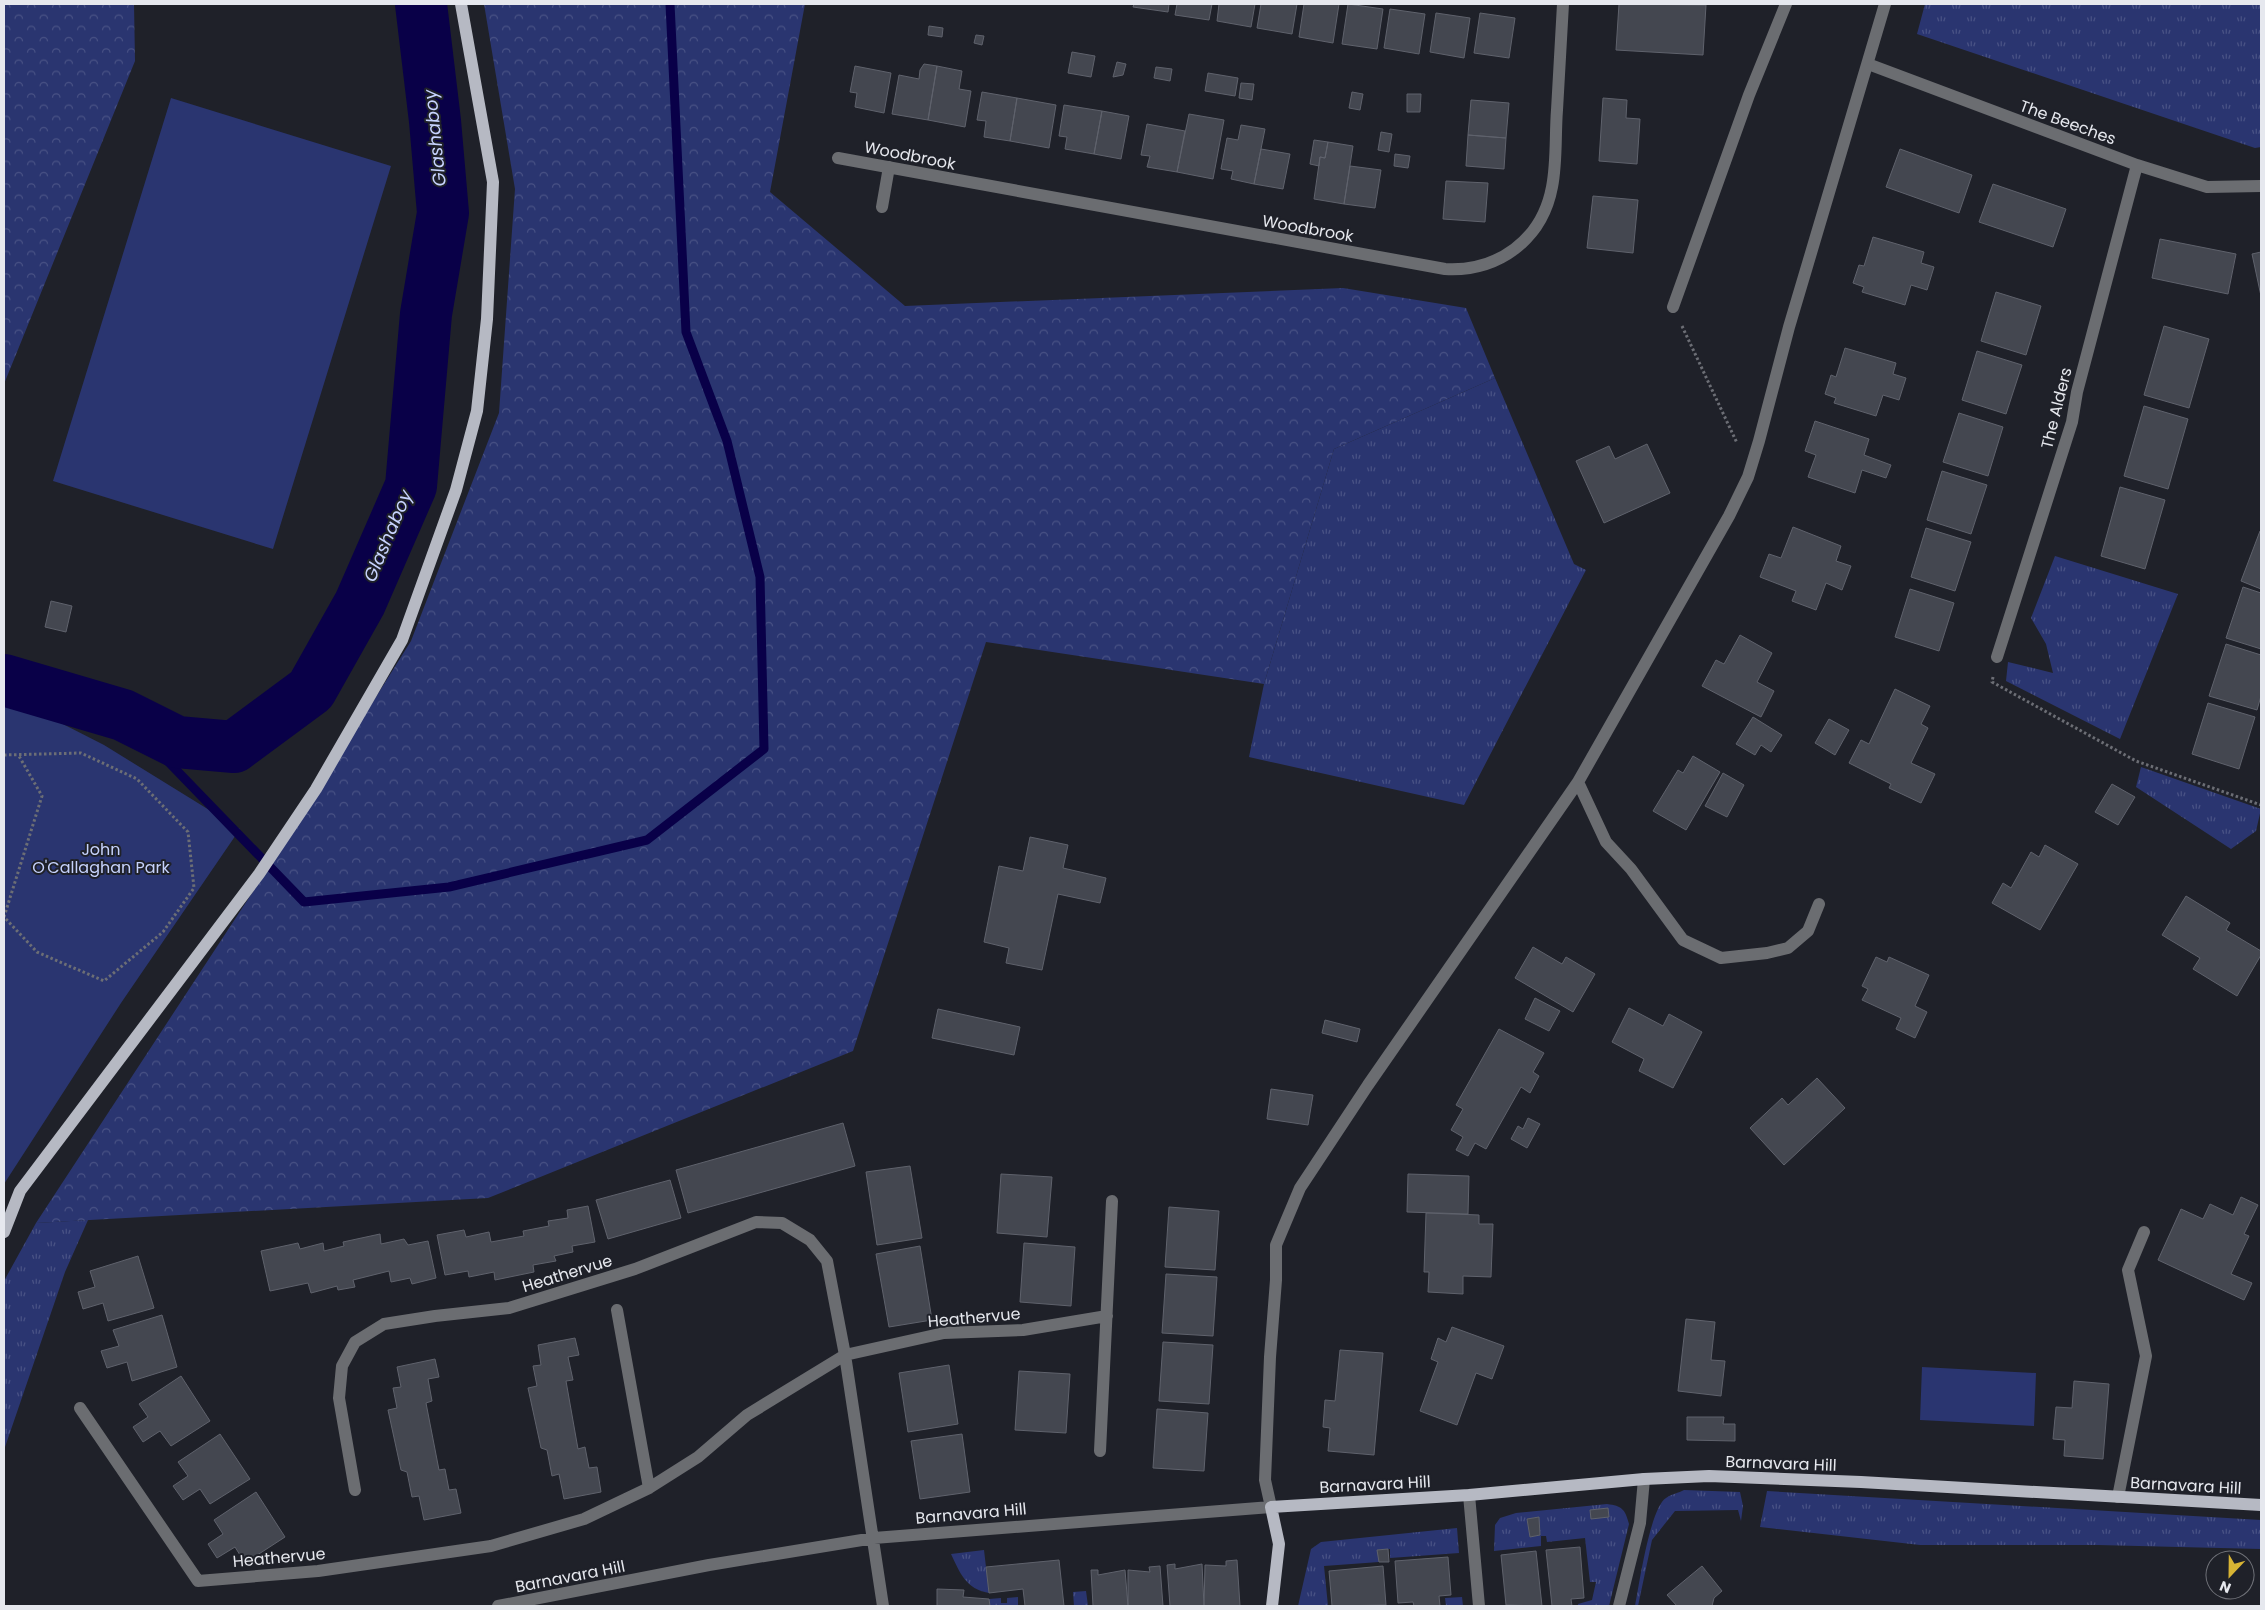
<svg xmlns="http://www.w3.org/2000/svg" width="2265" height="1610" font-family="Poppins,sans-serif">
<style>
.grass{fill:url(#grass-tufts);fill-rule:evenodd}
.forest{fill:url(#forest-crowns)}
.park{fill:#2a3570}
.lines{fill:none;stroke-linecap:round;stroke-linejoin:round}
.stream{stroke:#090048;stroke-width:9}
.river{stroke:#090048;stroke-width:52}
.building{fill:#444750;stroke:#5f626c}
.path{stroke:#6c6e75;stroke-width:3;stroke-dasharray:2.5 2.5;stroke-linecap:butt}
.minor{stroke:#6b6d71;stroke-width:12}
.major{stroke:#b6b9c3;stroke-width:12}
.labels{text-anchor:middle;stroke-width:4;stroke-linejoin:round;paint-order:stroke}
.street-label{font-size:16px;fill:#e6e8ee;stroke:#1f2129}
.park-label{font-size:16px;fill:#c6d2fc;stroke:#1f2129}
.water-label{font-size:18px;font-style:italic;fill:#c8d4ff;stroke:#1f2129}
</style>
<defs>
<pattern id="grass-tufts" width="24" height="20" patternUnits="userSpaceOnUse" patternTransform="scale(1.25)"><rect width="24" height="20" fill="#2a3570"/><path d="M3 7l-1-3M5 7V3M7 7l1-3M15 17l-1-3M17 17v-4M19 17l1-3" fill="none" stroke="#495285"/></pattern>
<pattern id="forest-crowns" width="20" height="18" patternUnits="userSpaceOnUse" patternTransform="scale(1.25)"><rect width="20" height="18" fill="#2a3570"/><path d="M2 6a3 3 0 1 1 6 0M12 15a3 3 0 1 1 6 0" fill="none" stroke="#495285"/></pattern>
</defs>
<rect width="100%" height="100%" fill="#1f2129"/>
<path class="grass" d="M1925 4H2261V147L2255 148 1917 34Z
M1495 378 1574 564 1586 570 1464 805 1249 757 1264 684 1334 449Z
M2055 556 2178 594 2120 739 2006 681 2008 662 2053 673 2046 644 2031 618Z
M2141 767 2261 809 2256 831 2231 849 2136 787Z
M88 1220 65 1272 4 1450V1281L36 1223Z
M1684 1490 1740 1492 1743 1506 1741 1521 1738 1510 1675 1511 1652 1540 1638 1606H1635C1639 1586 1650 1508 1666 1498 1671 1494 1679 1493 1684 1490Z
M1767 1491 2261 1520V1549L2098 1545H1920L1760 1527Z
M1607 1504C1622 1506 1625 1509 1629 1524L1609 1606H1578V1604L1592 1600 1596 1582H1590L1585 1538 1547 1542 1546 1536H1541V1546L1494 1551 1495 1525 1500 1518 1516 1513ZM1538 1517 1540 1535 1530 1537 1527 1519Z
M1457 1528 1459 1553 1390 1558V1549L1378 1550 1379 1562 1324 1566 1328 1606H1298L1311 1549 1321 1542Z
M984 1550 989 1593C966 1589 960 1573 951 1554Z
M1086 1591 1088 1606H1074L1073 1592Z
M1018 1597V1606H990L989 1599 1001 1598V1603H1007V1598Z
M1462 1597 1463 1606H1446L1445 1598Z"/>
<path class="forest" d="M4 4H134L135 61 4 384Z
M484 4H805L770 192 905 306 1343 288 1466 308 1495 378 1334 449 1264 684 986 642 853 1051 488 1198 36 1223 275 858 411 641 499 413 515 189Z"/>
<path class="park" d="M171 98 391 166 273 549 53 481Z
M4 694 104 745 240 829 121 1003 4 1184Z
M1922 1367 2036 1373 2034 1426 1920 1420Z"/>
<g class="lines">
<path class="stream" d="M123 715 304 902 449 887 647 840 764 749 760 577 727 441 686 332 670 4"/>
<path class="river" d="M4 680 123 715 177 742 234 747 311 690 360 603 411 486 426 314 443 213 435 121 421 4"/>
</g>
<path class="building" d="M1134 4H1169L1168 12 1133 7Z
M1177 4H1212L1209 20 1175 15Z
M1219 4H1255L1251 27 1217 21Z
M1261 4H1297L1292 34 1257 28Z
M1304 4H1339L1333 43 1299 37Z
M1348 4 1383 9 1377 49 1342 44Z
M1619 4 1706 5 1703 55 1616 50Z
M1390 9 1425 14 1419 54 1384 48Z
M1436 13 1470 18 1464 58 1430 52Z
M1480 13 1515 18 1509 58 1474 53Z
M929 26 943 28 942 37 928 35Z
M976 35 984 36 982 45 974 43Z
M1072 52 1095 56 1091 77 1068 73Z
M1117 62 1126 64 1123 75 1113 77Z
M924 64 937 66 928 120 892 114 899 75 919 79 920 70Z
M855 66 891 73 884 113 855 107 857 93 850 92Z
M937 66 962 71 959 89 971 91 965 127 928 120Z
M1156 67 1172 69 1170 81 1154 78Z
M1208 73 1238 78 1235 96 1205 91Z
M1241 83 1254 84 1252 100 1239 98Z
M982 92 1017 98 1010 141 984 137 986 121 977 120Z
M1352 92 1363 94 1360 110 1349 108Z
M1407 94H1421L1420 112H1407Z
M1017 98 1056 105 1049 148 1010 141Z
M1603 98 1627 100 1626 118 1640 119 1637 164 1599 161Z
M1471 100 1509 103 1506 138 1468 135Z
M1064 105 1102 111 1094 154 1065 149 1067 137 1059 136Z
M1102 111 1129 116 1121 159 1094 154Z
M1189 114 1224 120 1213 179 1177 172Z
M1147 124 1185 131 1177 172 1147 167 1150 156 1141 155Z
M1241 125 1265 129 1254 184 1231 179 1233 171 1221 169 1227 138 1238 140Z
M1381 132 1392 134 1389 152 1378 150Z
M1468 135 1506 138 1504 169 1466 166Z
M1314 140 1328 142 1325 158 1320 157 1319 166 1310 164Z
M1328 142 1353 146 1344 204 1314 199 1320 157 1325 158Z
M1261 149 1290 154 1283 189 1254 184Z
M1900 149 1972 175 1959 213 1886 187Z
M1395 154 1410 156 1408 168 1394 166Z
M1350 166 1381 170 1375 208 1344 204Z
M1446 181 1488 183 1485 222 1443 219Z
M1993 184 2066 209 2053 247 1979 222Z
M1593 196 1638 200 1633 253 1587 248Z
M1873 237 1924 252 1921 263 1934 267 1927 290 1911 285 1905 305 1862 292 1864 287 1853 283 1859 265 1864 266Z
M2160 239 2236 254 2228 294 2152 278Z
M2261 252V296L2252 254Z
M1996 292 2041 306 2026 355 1981 341Z
M2164 326 2209 339 2189 408 2144 395Z
M1845 348 1896 363 1893 374 1906 378 1899 400 1883 395 1876 416 1834 403 1836 398 1825 394 1831 375 1836 377Z
M1977 351 2022 365 2006 414 1962 400Z
M2144 406 2188 419 2168 489 2124 476Z
M1959 413 2003 427 1988 476 1943 462Z
M1815 421 1869 439 1864 455 1891 465 1886 478 1862 470 1855 493 1808 477 1816 455 1805 451Z
M1647 444 1670 493 1604 523 1576 461 1609 446 1615 459Z
M1942 471 1987 485 1971 534 1927 520Z
M2120 487 2165 500 2145 569 2101 556Z
M1793 527 1841 546 1836 561 1851 566 1842 590 1826 583 1816 610 1792 601 1796 591 1760 577 1769 554 1781 558Z
M1926 528 1971 542 1955 591 1911 577Z
M2260 531H2261V589L2241 581Z
M2243 587 2261 593V649L2226 638Z
M1910 589 1954 603 1939 651 1895 637Z
M51 601 72 606 66 632 45 627Z
M1740 635 1772 653 1757 682 1774 691 1761 717 1702 686 1716 660 1724 664Z
M2226 644 2261 655V696L2257 710 2209 696Z
M1895 689 1930 706 1921 724 1928 728 1911 763 1935 774 1921 803 1889 788 1891 784 1849 763 1861 740 1869 744Z
M2208 703 2255 717 2239 769 2192 754Z
M1753 717 1782 735 1771 752 1761 745 1755 755 1736 744Z
M1829 719 1849 730 1835 755 1815 743Z
M1693 756 1720 772 1686 830 1653 811 1678 770 1683 773Z
M1723 773 1744 785 1727 817 1705 806Z
M2112 784 2135 797 2118 825 2095 812Z
M1030 837 1068 845 1063 868 1106 878 1100 903 1058 894 1042 970 1006 963 1009 948 984 942 999 866 1023 871Z
M2045 845 2078 864 2040 930 1992 903 2003 883 2011 888 2031 852 2039 857Z
M2186 896 2230 923 2226 930 2261 951V955L2237 996 2193 969 2200 958 2162 935Z
M1533 947 1562 964 1566 957 1595 974 1573 1012 1515 978Z
M1876 957 1887 962 1889 957 1929 975 1915 1006 1927 1012 1915 1038 1896 1029 1901 1018 1862 1000 1868 989 1862 986Z
M1535 998 1560 1011 1549 1031 1525 1019Z
M1629 1008 1663 1026 1669 1014 1702 1032 1673 1088 1639 1071 1644 1059 1612 1042Z
M938 1009 1020 1027 1014 1055 932 1038Z
M1325 1020 1360 1029 1357 1042 1322 1033Z
M1499 1029 1544 1053 1533 1072 1539 1076 1530 1093 1521 1087 1486 1149 1475 1143 1468 1156 1456 1150 1463 1137 1451 1130 1463 1109 1456 1105Z
M1817 1078 1845 1108 1784 1165 1750 1128 1782 1098 1788 1105Z
M1271 1089 1313 1095 1308 1125 1267 1119Z
M1528 1118 1540 1124 1527 1148 1511 1139 1518 1126 1523 1129Z
M843 1123 855 1166 688 1213 676 1170Z
M910 1166 922 1238 877 1245 866 1172Z
M1001 1174 1052 1177 1047 1237 997 1233Z
M1408 1174 1469 1176 1468 1214 1407 1212Z
M670 1180 681 1218 608 1239 596 1200Z
M2241 1197 2258 1205 2244 1234 2249 1236 2231 1274 2252 1283 2244 1300 2158 1260 2181 1209 2203 1219 2210 1204 2233 1215Z
M588 1206 595 1242 572 1246 573 1252 554 1256 556 1261 533 1265 534 1272 495 1280 494 1272 469 1277 468 1271 445 1275 437 1235 464 1230 466 1237 489 1232 491 1242 524 1236 523 1231 549 1226 548 1221 568 1218 567 1210Z
M1169 1207 1219 1211 1215 1270 1165 1267Z
M1426 1213 1479 1215V1224H1493L1491 1277 1463 1276V1294L1428 1292 1429 1272H1424Z
M380 1234 381 1244 404 1239 408 1245 428 1241 436 1278 412 1284 410 1278 391 1282 389 1271 353 1280 355 1287 338 1290 337 1286 311 1293 308 1283 270 1291 261 1251 298 1243 300 1249 323 1243 324 1251 344 1246 343 1242Z
M1024 1243 1075 1247 1071 1306 1020 1302Z
M920 1246 932 1320 889 1327 876 1254Z
M138 1256 154 1308 108 1321 103 1303 83 1309 78 1292 95 1287 90 1271Z
M1166 1274 1217 1277 1213 1336 1162 1333Z
M162 1315 177 1367 132 1381 127 1362 107 1368 101 1351 119 1346 113 1330Z
M1686 1319 1715 1322 1711 1360 1725 1361 1721 1396 1678 1391Z
M1452 1327 1504 1346 1492 1379 1476 1373 1457 1425 1420 1411 1438 1362 1431 1359 1438 1338 1446 1342Z
M575 1338 579 1355 568 1357 573 1380 566 1381 578 1449 585 1447 589 1468 597 1467 601 1492 564 1499 559 1474 552 1476 547 1450 541 1448 528 1388 537 1386 533 1366 541 1365 538 1345Z
M1163 1342 1213 1345 1209 1404 1159 1401Z
M1340 1350 1383 1353 1374 1455 1328 1451 1330 1428 1323 1427 1325 1400 1335 1401Z
M435 1359 439 1377 428 1379 432 1401 426 1403 439 1470 445 1469 449 1490 456 1489 461 1513 424 1520 419 1496 412 1497 407 1472 401 1470 388 1410 397 1408 393 1388 401 1387 397 1367Z
M949 1365 958 1424 908 1432 899 1373Z
M1019 1371 1070 1374 1066 1433 1015 1430Z
M181 1376 210 1421 171 1446 160 1431 143 1442 133 1427 148 1417 139 1404Z
M2074 1381 2109 1384 2103 1459 2064 1456 2065 1440 2053 1439 2056 1407 2072 1408Z
M1157 1409 1208 1413 1204 1471 1153 1468Z
M1687 1417H1724L1723 1424H1735V1441L1687 1440Z
M220 1434 250 1479 210 1504 200 1489 183 1500 173 1486 188 1476 178 1462Z
M962 1434 970 1492 920 1499 911 1441Z
M256 1492 285 1537 245 1563 235 1547 217 1558 208 1544 223 1534 214 1520Z
M1608 1508 1609 1517 1591 1519 1590 1510Z
M1539 1517 1540 1535 1530 1537 1527 1519Z
M1580 1547 1584 1598 1571 1599 1572 1606H1552L1546 1550Z
M1388 1549 1389 1562H1379L1377 1550Z
M1536 1551 1542 1606 1506 1605 1501 1555Z
M1448 1557 1451 1595 1439 1596 1440 1606H1414L1413 1602 1398 1603 1395 1561Z
M1059 1560 1064 1606H1025L1023 1589 989 1593 986 1567Z
M1237 1560 1240 1606H1204L1205 1565 1226 1566V1561Z
M1175 1564V1569L1202 1564 1204 1606H1170L1167 1565Z
M1160 1566 1163 1606H1128V1570L1150 1572 1149 1567Z
M1383 1566 1386 1605 1332 1606 1329 1571Z
M1702 1566 1722 1591 1714 1598 1712 1606H1677L1667 1595Z
M1091 1570H1098V1575L1125 1570 1128 1606H1093Z
M937 1589 964 1590 963 1597 989 1599 990 1606H937Z"/>
<g class="lines">
<path class="path" d="M1682 326 1737 443
M1993 677 1992 682 2136 761 2261 805
M4 755 81 753 137 779 188 832 194 888 163 932 104 981 37 952 4 917
M4 917 42 796 19 756"/>
<path class="minor" d="M1868 64 2137 165 2207 187 2261 186
M838 158 1445 269C1498 272 1542 240 1552 187 1557 162 1555 135 1557 110 1559 75 1561 39 1563 4
M882 207 889 167
M1673 307 1749 95 1786 4
M1997 657 2072 422 2077 392 2137 165
M1578 782 1606 842 1631 869 1683 940 1721 958 1767 953 1788 948 1808 931 1819 904
M617 1310 649 1488
M80 1408 198 1581 318 1571 491 1546 584 1519 649 1488 698 1457 747 1415 845 1355 944 1333 1023 1330 1107 1316
M1100 1451 1112 1201
M355 1490 339 1398 342 1366 355 1342 384 1324 435 1316 509 1308 635 1269 756 1222 782 1223 810 1240 827 1261 845 1355 883 1606
M1469 1495 1479 1606
M2118 1497 2146 1356 2128 1270 2144 1232
M498 1606 709 1565 874 1538 1271 1507 1265 1480 1270 1357 1276 1280V1245L1300 1188 1368 1085 1578 782 1729 516 1748 477 1759 441 1789 327 1885 4
M1619 1606 1640 1523 1644 1479"/>
<path class="major" d="M4 1232 20 1191 259 874 316 789 402 640 456 490 477 411 487 319 493 182 461 4
M1272 1606 1279 1544 1271 1507 1469 1495 1644 1479 1709 1476 1861 1482 2261 1505"/>
</g>
<g class="labels">
<g class="street-label">
<text transform="translate(2068 122) rotate(20)" y="6">The Beeches</text>
<text transform="translate(910 155) rotate(11)" y="6">Woodbrook</text>
<text transform="translate(1308 228) rotate(10)" y="6">Woodbrook</text>
<text transform="translate(2056 408) rotate(-76)" y="6">The Alders</text>
<text transform="translate(567 1273) rotate(-17)" y="6">Heathervue</text>
<text transform="translate(974 1317) rotate(-5)" y="6">Heathervue</text>
<text transform="translate(1781 1463) rotate(2)" y="6">Barnavara Hill</text>
<text transform="translate(1375 1484) rotate(-3)" y="6">Barnavara Hill</text>
<text transform="translate(2186 1485) rotate(3)" y="6">Barnavara Hill</text>
<text transform="translate(971 1513) rotate(-5)" y="6">Barnavara Hill</text>
<text transform="translate(279 1557) rotate(-5)" y="6">Heathervue</text>
<text transform="translate(570 1576) rotate(-11)" y="6">Barnavara Hill</text>
</g>
<g class="park-label">
<text x="101" y="855">John<tspan x="101" dy="18">O'Callaghan Park</tspan></text>
</g>
<g class="water-label">
<text transform="translate(435 138) rotate(-96)" y="6">Glashaboy</text>
<text transform="translate(388 536) rotate(-67)" y="6">Glashaboy</text>
</g>
</g>
<rect width="2265" height="1610" fill="none" stroke="#e6e8ee" stroke-width="10"/>
<g transform="translate(2230 1575) rotate(202)"><circle r="24" fill="#1f2129" stroke="#6f7178"/>
<path d="M0-4L9 19L0 12L-9 19Z" fill="#d8b434"/>
<text y="-8" font-size="14" font-weight="bold" text-anchor="middle" fill="#e6e8ee">N</text>
</g>
</svg>
